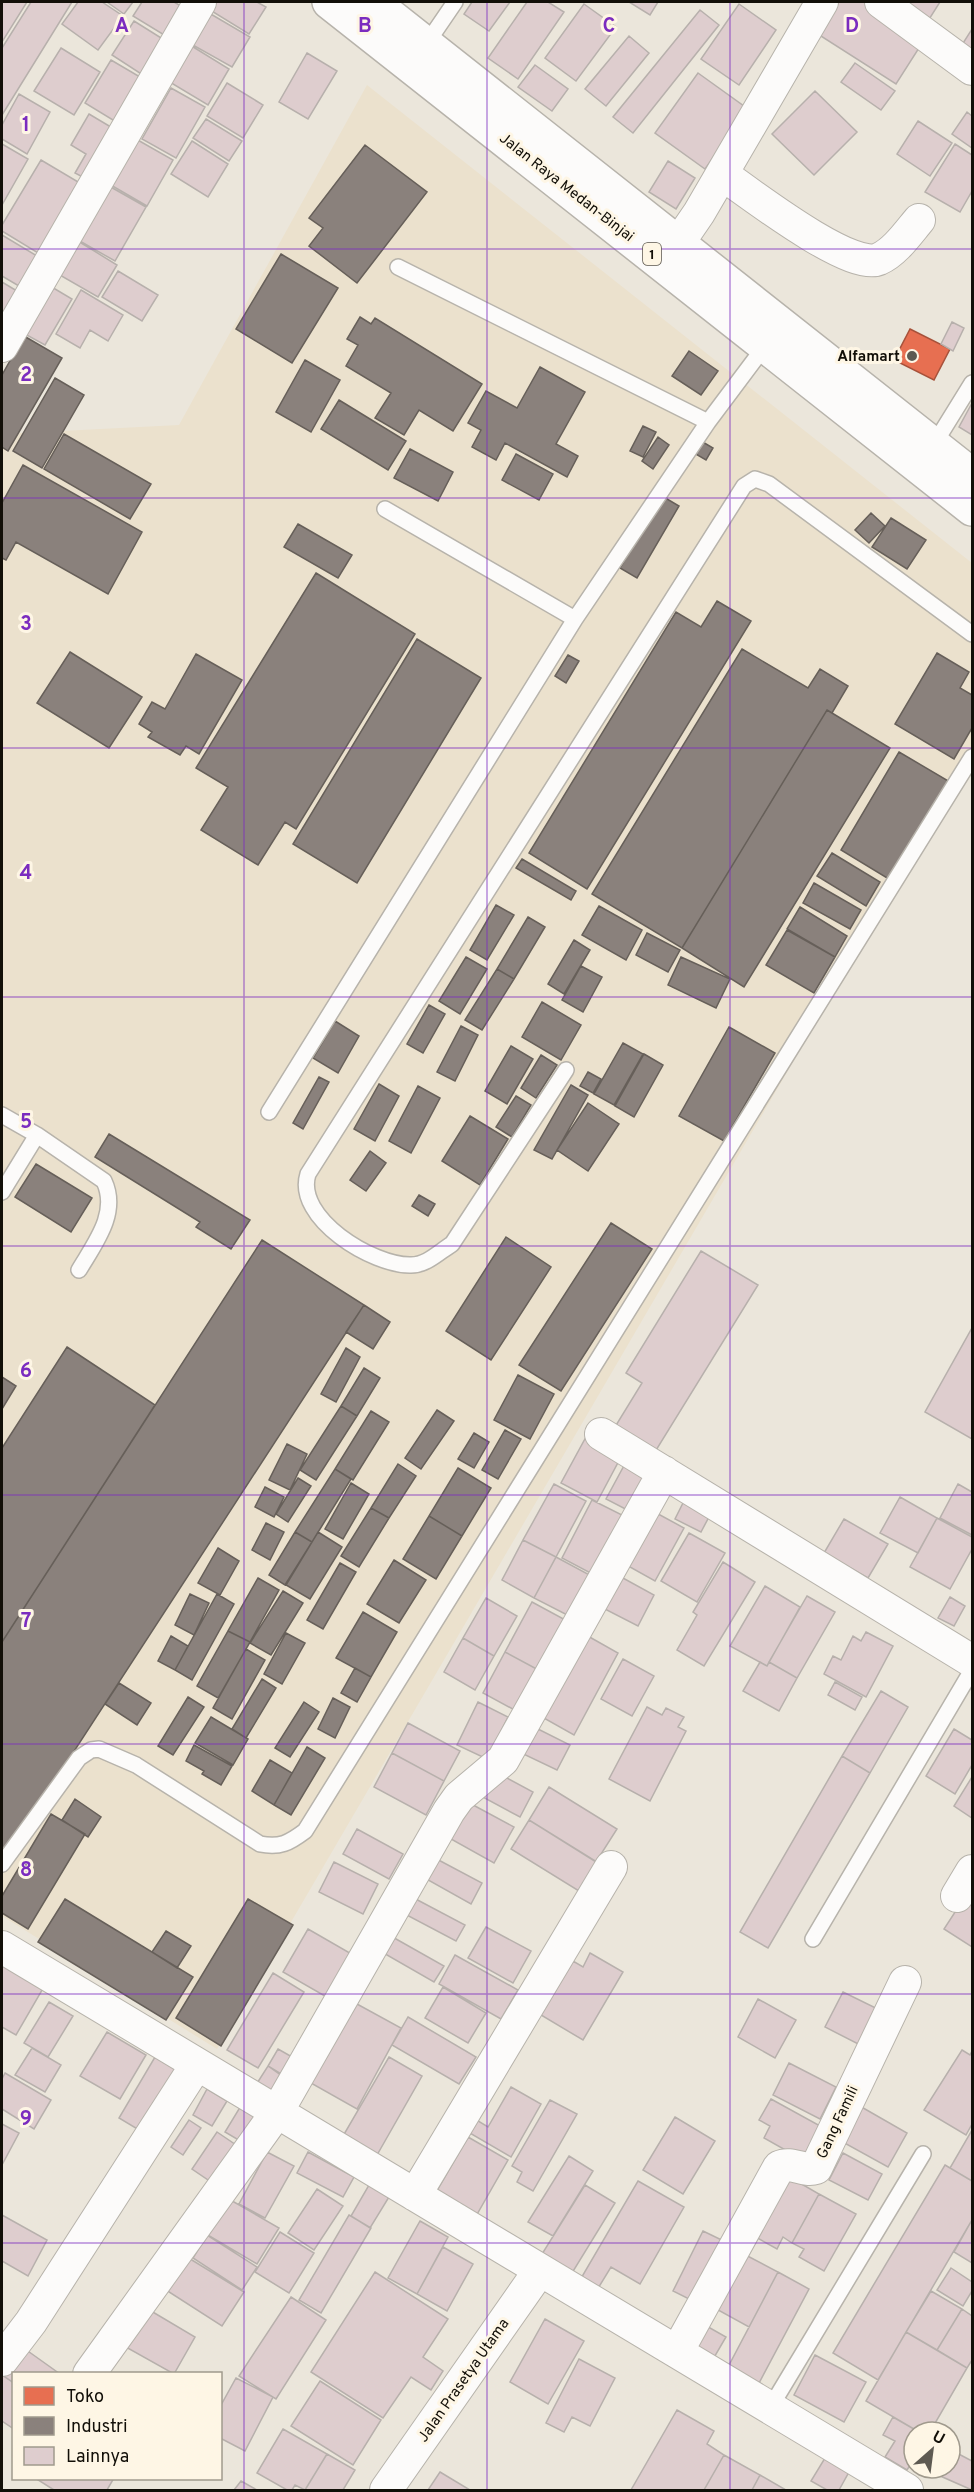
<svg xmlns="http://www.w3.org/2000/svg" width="974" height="2492" font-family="Overpass,sans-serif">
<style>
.built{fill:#ebe1cd}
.shops{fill:#e76f51;stroke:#a7523b;stroke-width:1.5}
.industry{fill:#8a817c;stroke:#665f59;stroke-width:1.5}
.building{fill:#decdce;stroke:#b7b0ac;stroke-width:1.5}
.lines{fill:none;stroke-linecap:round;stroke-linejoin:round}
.lane-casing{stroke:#b7b3ab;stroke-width:18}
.street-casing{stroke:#b7b3ab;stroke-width:34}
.highway-casing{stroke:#b7b3ab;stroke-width:36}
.lane{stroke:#fcfbfa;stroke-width:15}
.street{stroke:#fcfbfa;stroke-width:32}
.highway{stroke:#fcfbfa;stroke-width:33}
.grid{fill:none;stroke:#7b2cbf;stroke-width:1.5;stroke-opacity:0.55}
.poi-dot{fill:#5e5a52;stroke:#fef6e5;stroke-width:2}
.labels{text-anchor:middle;stroke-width:6;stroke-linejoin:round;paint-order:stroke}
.shield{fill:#fef6e5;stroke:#59544a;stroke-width:1.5}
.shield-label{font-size:14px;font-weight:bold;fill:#120f08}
.street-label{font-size:15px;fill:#120f08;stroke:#fef6e5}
.poi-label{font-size:15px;font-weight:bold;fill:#120f08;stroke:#fef6e5;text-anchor:end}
.grid-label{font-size:20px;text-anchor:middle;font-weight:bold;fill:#7b2cbf;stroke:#fef6e5;stroke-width:6;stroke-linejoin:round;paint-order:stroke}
</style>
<rect width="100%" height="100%" fill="#ebe6db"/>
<path class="built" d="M367 85 972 563V755L217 2049 2 1916V434L179 425Z"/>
<path class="shops" d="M910 329 950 349 934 380 894 360Z"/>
<path class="industry" d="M365 145 427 192 357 283 309 246 323 228 309 218Z
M281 254 338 288 292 363 236 329Z
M360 317 371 324 375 318 482 384 453 431 419 410 404 435 375 418 391 393 346 366 358 345 347 339Z
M24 336 62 358 8 451 2 447V375Z
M689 351 718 371 701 395 672 376Z
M305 360 340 380 311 432 276 412Z
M540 367 585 392 556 444 578 456 567 477 505 443 496 460 472 447 481 430 468 423 486 391 517 408Z
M55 378 84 395 42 468 13 451Z
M339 400 406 441 388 470 321 429Z
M643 426 656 432 643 457 630 451Z
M64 434 151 484 130 519 44 469Z
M658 437 669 445 653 469 642 461Z
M701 441 713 448 706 460 694 453Z
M410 449 453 472 438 501 394 478Z
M516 454 553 474 539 500 502 480Z
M23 465 142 532 108 594 16 542 6 560 2 558V503Z
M662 496 679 506 637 578 620 568Z
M871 513 885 526 869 543 855 530Z
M891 518 926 540 907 569 872 547Z
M298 524 352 555 338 578 284 547Z
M316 573 415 634 296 829 285 822 258 865 201 830 228 787 196 768Z
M717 601 751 621 587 889 529 853 676 612 701 627Z
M417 639 481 678 357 883 293 844Z
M742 649 808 688 820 669 848 686 832 713 827 710 682 948 592 894Z
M70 652 142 697 109 748 37 703Z
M937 653 969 672 960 688 972 695V728L954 759 895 724Z
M196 654 242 680 199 754 186 746 180 755 148 737 152 732 139 724 152 702 165 709Z
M568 655 579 661 566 683 555 676Z
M827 710 890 748 744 987 682 948Z
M899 752 950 782 892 881 841 850Z
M832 853 880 882 866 906 817 876Z
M522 859 576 891 571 900 516 868Z
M814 883 861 910 850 929 803 903Z
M496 905 514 915 487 960 470 950Z
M599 906 642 930 626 960 582 935Z
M800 907 847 936 835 957 787 929Z
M528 917 545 927 514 979 497 969Z
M787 930 835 957 814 993 766 965Z
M647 933 680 950 668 972 636 955Z
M574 940 590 950 564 994 548 984Z
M466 957 487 969 460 1014 439 1001Z
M681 957 730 979 716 1008 668 985Z
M581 966 602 977 583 1012 562 1000Z
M497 969 514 979 482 1030 465 1020Z
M542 1002 581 1025 561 1060 522 1037Z
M429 1005 445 1014 423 1053 407 1044Z
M335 1021 359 1036 338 1073 313 1058Z
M461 1026 478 1035 455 1081 437 1072Z
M729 1027 775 1053 724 1141 679 1116Z
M623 1043 643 1054 614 1105 594 1094Z
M511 1046 533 1059 507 1104 485 1091Z
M644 1054 663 1065 634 1117 615 1106Z
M541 1055 557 1065 536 1098 521 1088Z
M588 1072 601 1079 593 1093 580 1086Z
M319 1077 329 1082 303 1129 293 1123Z
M379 1084 399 1096 375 1141 354 1129Z
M571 1085 588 1095 552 1159 534 1150Z
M418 1086 440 1098 411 1153 389 1141Z
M516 1096 531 1105 512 1137 496 1127Z
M588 1103 619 1124 588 1171 557 1150Z
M470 1116 508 1139 480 1185 442 1161Z
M109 1134 250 1220 231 1249 196 1227 200 1222 95 1157Z
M370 1151 386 1163 366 1191 350 1180Z
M36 1164 92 1198 71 1232 15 1197Z
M419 1195 435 1204 428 1216 412 1206Z
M611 1223 652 1249 561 1391 519 1365Z
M506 1237 551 1267 491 1360 446 1331Z
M262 1240 364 1305 6 1856 2 1853V1642Z
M364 1305 390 1322 373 1349 346 1332Z
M67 1347 155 1405 2 1642V1448Z
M346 1348 360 1357 336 1402 321 1394Z
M364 1368 380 1378 357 1416 341 1406Z
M518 1375 554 1394 530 1439 494 1420Z
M2 1377 16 1386 2 1409Z
M341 1406 357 1416 316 1480 300 1470Z
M437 1410 454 1421 421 1469 405 1458Z
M371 1411 389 1422 353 1480 335 1469Z
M505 1430 521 1439 498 1479 482 1470Z
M474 1433 489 1442 474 1468 458 1459Z
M287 1444 307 1454 290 1490 269 1480Z
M398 1464 416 1476 389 1518 371 1508Z
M458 1468 491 1488 462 1536 429 1516Z
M335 1469 351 1479 312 1542 295 1532Z
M298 1478 311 1486 288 1522 276 1514Z
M351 1483 369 1494 343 1539 325 1529Z
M265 1487 284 1497 274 1517 255 1507Z
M371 1508 389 1518 359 1567 341 1556Z
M429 1516 462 1536 436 1579 403 1559Z
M266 1523 284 1532 270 1560 252 1550Z
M295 1532 312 1542 285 1585 269 1575Z
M318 1532 342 1547 310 1599 286 1585Z
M218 1548 239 1561 220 1595 198 1583Z
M394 1560 426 1580 399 1623 367 1604Z
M340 1563 356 1572 323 1629 307 1620Z
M258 1578 279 1590 250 1642 228 1631Z
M283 1591 303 1603 271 1655 250 1643Z
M190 1594 209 1603 194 1635 175 1625Z
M217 1594 234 1604 192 1680 175 1670Z
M363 1612 397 1632 371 1677 336 1658Z
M228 1631 250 1642 218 1698 197 1686Z
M286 1633 305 1643 282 1684 264 1674Z
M171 1636 188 1646 175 1670 158 1661Z
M246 1649 265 1660 232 1719 213 1708Z
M355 1668 371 1677 357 1702 341 1693Z
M262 1679 276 1688 246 1738 232 1729Z
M119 1683 151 1703 137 1725 105 1704Z
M188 1697 204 1707 173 1755 158 1746Z
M333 1698 350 1707 335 1738 318 1729Z
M304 1702 319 1712 290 1757 275 1748Z
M211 1717 248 1739 233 1765 195 1743Z
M194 1745 232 1766 221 1785 202 1774 204 1771 186 1761Z
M307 1747 325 1758 291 1815 274 1805Z
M270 1760 292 1773 274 1805 252 1791Z
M75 1799 101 1817 88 1837 62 1820Z
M51 1814 85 1834 28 1929 2 1913V1896Z
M65 1899 193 1977 166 2020 38 1942Z
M248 1899 293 1925 221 2046 176 2018Z
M166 1931 191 1946 177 1968 152 1952Z"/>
<path class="building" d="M2 2H27L2 42Z
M31 2H72L2 115V48Z
M78 2H102L123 16 98 50 62 24Z
M107 2H133L124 14Z
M142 2H174L191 12 174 41 133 16Z
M215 2H257L266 7 249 34 210 10Z
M472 2H510L489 31 464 14Z
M527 2H548L564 12 518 79 488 58Z
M629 2H658L650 15Z
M831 2H870L926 37 896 84 813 31Z
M902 2H940L928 21Z
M584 4 616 27 576 81 545 58Z
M739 4 776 30 739 85 701 59Z
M700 10 719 25 633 133 613 117Z
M209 13 250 37 232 67 191 44Z
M134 21 174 46 152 81 112 55Z
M972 29V61L958 51Z
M629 36 649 53 606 106 585 89Z
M190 45 229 69 208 105 168 81Z
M61 48 100 72 74 115 34 91Z
M307 53 337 71 308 119 279 102Z
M111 60 152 84 126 128 85 103Z
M855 63 895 91 881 110 841 82Z
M535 65 568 89 552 111 518 87Z
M698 73 748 109 705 169 655 133Z
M227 83 263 105 243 138 207 116Z
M171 88 205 107 176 158 142 139Z
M815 91 857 132 814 175 772 134Z
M19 94 50 112 27 154 2 139V125Z
M967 112 972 116V148L952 134Z
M89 114 121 133 92 182 75 173 86 154 71 145Z
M206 119 242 141 229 161 193 138Z
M918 121 952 143 930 176 897 154Z
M136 139 173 160 147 206 109 184Z
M192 141 228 164 208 197 171 174Z
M2 144 28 159 2 205Z
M955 144 972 155V191L960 212 925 192Z
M41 160 90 189 48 259 2 231V225Z
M668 161 695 178 676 209 649 192Z
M109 186 146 207 115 261 78 240Z
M2 235 47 262 29 292 2 276Z
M78 241 117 265 98 297 58 274Z
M118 271 158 295 142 321 102 297Z
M2 282 27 297 2 338Z
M50 286 72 299 45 345 23 333Z
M81 290 123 315 108 341 90 330 80 348 56 334Z
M952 322 964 328 953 351 941 344Z
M972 403V435L959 427Z
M701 1251 758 1285 650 1460 610 1435 642 1383 626 1373Z
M972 1328V1439L925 1412Z
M586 1437 622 1455 597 1502 561 1483Z
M626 1462 657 1479 637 1515 606 1499Z
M554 1484 586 1501 556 1557 523 1540Z
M958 1484 972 1492V1535L940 1518Z
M900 1497 937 1518 918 1553 880 1533Z
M592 1500 628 1518 598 1577 562 1558Z
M684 1501 710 1515 701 1532 675 1519Z
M649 1509 684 1528 655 1581 621 1562Z
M937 1518 972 1537V1549L950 1589 910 1567Z
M844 1519 888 1544 868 1578 824 1553Z
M689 1533 725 1553 697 1602 661 1581Z
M523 1540 556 1557 534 1598 502 1580Z
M556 1557 597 1579 575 1619 534 1598Z
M723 1562 755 1582 704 1666 677 1650 697 1615 693 1612Z
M612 1572 654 1595 638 1626 595 1604Z
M765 1586 800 1607 767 1666 730 1646Z
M807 1596 835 1612 797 1678 769 1662Z
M950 1597 965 1606 954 1626 938 1618Z
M486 1598 517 1616 494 1656 463 1638Z
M532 1602 571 1623 544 1673 505 1652Z
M866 1632 893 1646 866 1697 824 1674 833 1656 841 1660 853 1636 861 1641Z
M586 1635 618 1653 574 1735 542 1717Z
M463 1638 494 1656 475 1690 444 1672Z
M505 1652 544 1673 522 1714 483 1693Z
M623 1659 654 1676 632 1716 601 1699Z
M760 1662 767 1666 769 1662 797 1678 779 1711 743 1691Z
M835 1682 862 1697 855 1710 828 1695Z
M881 1691 908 1707 870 1773 842 1756Z
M478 1702 508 1717 487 1759 457 1745Z
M647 1707 662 1715 666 1708 684 1717 678 1727 686 1731 650 1801 609 1779Z
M408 1723 460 1751 444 1781 392 1753Z
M530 1725 570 1745 557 1770 517 1751Z
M954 1729 972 1740V1765L955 1794 926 1776Z
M392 1753 444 1781 426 1815 374 1787Z
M842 1756 870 1773 768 1948 740 1932Z
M492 1770 533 1792 520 1817 479 1795Z
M972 1777V1818L954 1806Z
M549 1787 617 1829 596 1862 529 1820Z
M462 1799 514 1827 494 1863 442 1834Z
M529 1820 605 1867 587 1896 511 1849Z
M357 1829 403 1854 389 1879 343 1854Z
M431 1856 482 1883 471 1904 421 1876Z
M334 1862 378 1884 363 1914 319 1892Z
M972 1886V1947L944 1929Z
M410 1896 465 1925 456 1941 401 1912Z
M486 1927 531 1951 513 1983 468 1958Z
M308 1929 355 1956 330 1999 283 1972Z
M389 1935 444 1966 434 1982 380 1951Z
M590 1953 623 1972 583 2040 541 2015 573 1961 583 1967Z
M455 1955 518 1990 501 2019 439 1984Z
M2 1960 45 1985 16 2035 2 2027Z
M273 1973 304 1992 258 2068 227 2050Z
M443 1987 486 2013 468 2043 425 2018Z
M843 1992 886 2013 868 2049 825 2027Z
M346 1998 401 2028 357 2109 302 2078Z
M758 1999 796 2020 775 2058 738 2037Z
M49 2002 73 2016 48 2057 24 2043Z
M408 2017 476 2057 459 2084 392 2045Z
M107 2032 146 2055 120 2099 80 2076Z
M32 2048 61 2065 45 2092 15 2075Z
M278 2049 301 2062 291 2080 268 2066Z
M962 2050 970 2055 972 2051V2124L966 2135 924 2110Z
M155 2057 180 2072 144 2133 119 2118Z
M389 2057 422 2076 377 2155 343 2136Z
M789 2063 836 2087 820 2119 773 2095Z
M268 2066 289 2081 275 2103 254 2088Z
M5 2073 51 2100 34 2129 2 2109V2079Z
M511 2087 541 2104 511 2157 468 2132 475 2119 488 2127Z
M207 2089 227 2101 212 2126 193 2115Z
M771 2099 822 2127 803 2160 764 2138 770 2126 759 2120Z
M550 2100 577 2114 533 2191 517 2182 522 2172 512 2166Z
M242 2104 264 2118 247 2145 225 2132Z
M858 2105 907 2133 888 2167 839 2140Z
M675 2117 715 2141 683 2194 643 2170Z
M189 2120 201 2128 183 2155 171 2147Z
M2 2124 19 2133 3 2163 2 2162Z
M972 2130V2181L950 2168Z
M217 2132 239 2147 214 2184 192 2169Z
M468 2137 508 2160 472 2223 435 2194Z
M267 2152 294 2166 265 2218 239 2204Z
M308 2152 354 2177 343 2197 297 2173Z
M843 2153 882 2174 868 2200 829 2180Z
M569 2156 593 2171 553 2236 528 2222Z
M945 2165 972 2181V2220L878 2380 833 2353Z
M786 2175 819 2194 792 2243 783 2237 777 2249 752 2235Z
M638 2181 684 2207 640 2284 611 2267 597 2290 580 2280Z
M369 2185 389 2197 370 2228 351 2216Z
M585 2185 615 2203 572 2273 542 2254Z
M317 2189 343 2206 314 2250 288 2233Z
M819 2194 856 2214 824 2271 799 2257 804 2249 792 2243Z
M227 2198 279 2228 257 2264 206 2234Z
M2 2215 47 2240 28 2276 2 2261Z
M349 2215 371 2228 321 2313 299 2300Z
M972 2220V2263L954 2252Z
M420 2221 448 2237 417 2294 388 2278Z
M703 2231 728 2243 697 2303 673 2291Z
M280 2232 314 2253 289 2293 255 2272Z
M207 2235 257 2267 242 2290 193 2258Z
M443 2247 473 2264 447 2311 417 2294Z
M738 2251 778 2272 749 2327 709 2305Z
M187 2257 244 2292 222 2326 166 2290Z
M951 2268 972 2282V2291L963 2306 937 2290Z
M375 2272 448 2319 423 2357 443 2371 431 2390 411 2377 383 2418 311 2372Z
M778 2272 809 2289 758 2385 727 2369Z
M931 2291 962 2309 937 2350 906 2332Z
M291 2297 326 2320 276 2399 239 2376Z
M146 2308 195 2337 174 2374 124 2346Z
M962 2309 972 2316V2360L967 2368 937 2350Z
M545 2319 584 2341 548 2404 510 2382Z
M703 2324 726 2337 712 2361 690 2347Z
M906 2332 967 2368 930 2432H919L866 2401Z
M18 2344 60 2374H14V2383L2 2375Z
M815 2355 866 2382 844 2422 794 2395Z
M579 2359 615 2378 590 2426 572 2417 564 2432 546 2423Z
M2 2375 14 2383V2429L2 2421Z
M236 2378 273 2397 245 2451 220 2438V2407Z
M320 2381 381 2420 353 2465 291 2426Z
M677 2410 714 2431 707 2444 724 2455 704 2490H631Z
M893 2417 919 2432H914V2459L907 2470 885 2457 895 2441 883 2435Z
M283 2429 327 2454 305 2490 295 2485 292 2490H287L257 2473Z
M951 2450 972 2461V2490L938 2475 941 2468H950Z
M327 2454 355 2470 343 2490H305Z
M724 2455 760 2475 752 2490H704Z
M825 2458 849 2472 839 2490H827L811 2481Z
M440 2472 470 2490H428Z
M760 2475 786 2490H752Z
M35 2478H114L107 2490H54Z
M241 2481 257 2490H234Z"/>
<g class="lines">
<defs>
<path id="lane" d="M427 43 455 2
M398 267 708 422
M933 446 972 383
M385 509 575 619
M566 1070 452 1244C439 1252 427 1265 411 1265 373 1266 294 1218 308 1174L744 486 755 479 769 484 972 634
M269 1112 575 619 708 422 765 346
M2 1115 37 1135 104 1181C119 1213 95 1243 79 1270
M2 1192 37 1135
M2 1864 79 1758 91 1750 99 1749 136 1765 260 1844C280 1848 289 1843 305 1831L972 757
M813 1939 972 1670
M770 2408 923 2154"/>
<path id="street" d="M881 2 972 69
M722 174C748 192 851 272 879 259 895 252 908 233 919 220
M664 264 699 213 822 2
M2 346 200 2
M601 1434 972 1661
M957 1896 972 1871
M2 1947 907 2490
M415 2195 611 1867
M677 2352 779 2167C792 2161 803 2172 816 2168L905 1982
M2 2360 31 2322 197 2064
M89 2374 277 2112 449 1811 459 1797 503 1760 664 1472
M386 2490 540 2270"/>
<path id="highway" d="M329 2 972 509
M373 2 972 475"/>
</defs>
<use href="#lane" class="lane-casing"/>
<use href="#street" class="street-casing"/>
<use href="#highway" class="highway-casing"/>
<use href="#lane" class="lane"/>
<use href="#street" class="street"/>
<use href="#highway" class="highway"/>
</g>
<path class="grid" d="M244 2V2490M487 2V2490M730 2V2490M2 249H972M2 498H972M2 748H972M2 997H972M2 1246H972M2 1495H972M2 1744H972M2 1994H972M2 2243H972"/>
<circle class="poi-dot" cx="912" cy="356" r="6"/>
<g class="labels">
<rect class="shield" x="643" y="243" width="18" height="22" rx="4.5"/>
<g class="shield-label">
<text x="652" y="259">1</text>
</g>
<g class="street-label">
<text transform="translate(567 187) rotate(38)" y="5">Jalan Raya Medan-Binjai</text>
<text transform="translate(837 2122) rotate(-65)" y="5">Gang Famili</text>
<text transform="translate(463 2380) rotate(-55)" y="5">Jalan Prasetya Utama</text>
</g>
<g class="poi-label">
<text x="900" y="361">Alfamart</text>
</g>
</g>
<g class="grid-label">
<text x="122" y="32">A</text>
<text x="365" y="32">B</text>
<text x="609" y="32">C</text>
<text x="852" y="32">D</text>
<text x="26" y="131">1</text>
<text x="26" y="381">2</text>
<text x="26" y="630">3</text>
<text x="26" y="879">4</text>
<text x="26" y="1128">5</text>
<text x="26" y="1377">6</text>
<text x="26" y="1627">7</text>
<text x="26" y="1876">8</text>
<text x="26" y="2125">9</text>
</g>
<rect width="974" height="2492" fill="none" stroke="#120f08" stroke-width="6"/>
<rect x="12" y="2372" width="210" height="108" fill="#fef6e5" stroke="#a09a8d" stroke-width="1.5"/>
<rect x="24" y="2387" width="30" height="18" fill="#e76f51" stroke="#a09a8d" stroke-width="1.5"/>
<text x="66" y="2402" font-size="18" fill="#120f08">Toko</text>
<rect x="24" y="2417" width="30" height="18" fill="#8a817c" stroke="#a09a8d" stroke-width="1.5"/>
<text x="66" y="2432" font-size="18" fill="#120f08">Industri</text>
<rect x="24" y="2447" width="30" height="18" fill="#decdce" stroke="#a09a8d" stroke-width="1.5"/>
<text x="66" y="2462" font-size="18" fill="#120f08">Lainnya</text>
<g transform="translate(932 2450) rotate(28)"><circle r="28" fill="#fef6e5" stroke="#a09a8d" stroke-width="1.5"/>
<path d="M0-4.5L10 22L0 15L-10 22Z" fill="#5e5a52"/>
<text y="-9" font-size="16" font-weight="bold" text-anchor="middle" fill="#120f08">U</text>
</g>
</svg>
